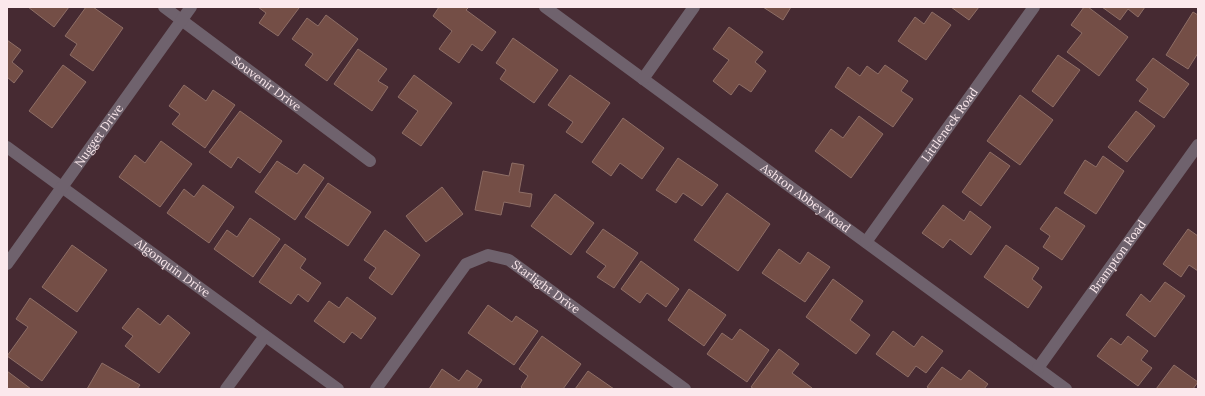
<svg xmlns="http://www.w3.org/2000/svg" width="1205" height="396" font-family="Lora,serif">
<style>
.building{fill:#744e46;stroke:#8e6e66}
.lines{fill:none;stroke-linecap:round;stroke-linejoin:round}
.minor{stroke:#6f626d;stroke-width:12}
.labels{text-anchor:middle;stroke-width:3.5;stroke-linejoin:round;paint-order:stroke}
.street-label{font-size:12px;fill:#fbe8ec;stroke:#462a32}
</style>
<rect width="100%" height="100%" fill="#462a32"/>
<path class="building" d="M28 7H69L54 27Z
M86 7H93L123 28 93 71 70 55 77 44 65 36Z
M258 7H297L299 8 278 36 259 23 266 13Z
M439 7H469L466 10 496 32 482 51 472 44 459 63 439 49 452 31 433 16Z
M763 7H791L783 20Z
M951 7H979L969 20Z
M1084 7H1088L1128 37 1099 76 1067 52 1082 33 1071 25Z
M1102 7H1145L1138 17 1128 9 1120 20Z
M932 12 951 25 926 60 898 41 915 17 924 24Z
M1193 12 1198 15V53L1188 69 1166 55Z
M326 15 358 39 327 81 305 65 313 54 292 39 307 18 318 26Z
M729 27 763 52 755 62 766 71 751 92 739 84 731 95 713 81 729 60 713 49Z
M513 38 558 70 534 103 500 79 506 70 496 63Z
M7 40 21 50 12 62 23 71 14 83 7 77Z
M358 49 387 69 378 81 388 87 372 111 334 84Z
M1058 55 1080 70 1053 107 1032 91Z
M1153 58 1189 84 1164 118 1139 101 1148 89 1136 80Z
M63 65 86 82 52 128 29 111Z
M885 65 908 81 901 91 913 99 893 127 835 87 848 67 860 76 867 66 878 74Z
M414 75 452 103 421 146 402 133 418 111 398 97Z
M570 75 610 103 582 143 566 132 573 122 548 105Z
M184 85 206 101 213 90 235 105 205 148 172 124 180 114 169 106Z
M1020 95 1053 120 1020 165 987 141Z
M240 111 282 141 260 173 238 157 231 168 209 152Z
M1136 111 1155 126 1127 162 1108 147Z
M859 116 883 134 851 178 815 151 831 129 843 138Z
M623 118 664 148 642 179 620 163 611 176 592 162Z
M161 141 192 164 160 207 119 177 135 155 145 163Z
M990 152 1010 166 981 206 962 192Z
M1103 156 1124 171 1096 214 1064 193 1085 160 1096 167Z
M678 158 718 185 702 206 683 193 676 203 656 190Z
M277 161 297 174 304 164 324 178 295 220 255 192Z
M512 163 524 165 519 192 532 194 530 207 504 202 501 215 475 210 483 171 509 176Z
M328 183 371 212 348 246 305 217Z
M203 185 234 207 209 243 167 213 184 189 194 197Z
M442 187 463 214 426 242 406 216Z
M727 193 770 224 738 271 694 240Z
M555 194 594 223 571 255 531 226Z
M943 205 964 221 970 211 991 227 971 255 950 239 943 248 922 233Z
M1056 207 1085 226 1062 260 1043 247 1050 236 1040 229Z
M250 218 280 239 253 277 214 249 227 230 237 237Z
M603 229 638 253 614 288 597 277 606 266 586 252Z
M1188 229 1198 236V271L1189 265 1181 277 1163 264Z
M385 230 420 255 392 295 369 278 376 268 364 260Z
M285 244 306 259 300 268 321 283 308 302 298 294 291 304 259 282Z
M72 245 107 270 77 312 42 287Z
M1006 245 1039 268 1032 279 1042 287 1028 308 984 277Z
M779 249 800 264 808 252 830 267 805 302 762 273Z
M641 261 679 289 666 307 647 293 640 303 621 289Z
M833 279 863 301 850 320 870 335 856 354 806 317Z
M1165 282 1185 296 1155 337 1126 315 1141 294 1150 302Z
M689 289 726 315 704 346 668 320Z
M347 297 376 318 361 339 352 332 344 343 314 321 329 301 339 308Z
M30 298 77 332 42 381 7 356 28 327 16 319Z
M488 305 512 322 516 316 538 331 514 365 468 333Z
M138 308 160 325 168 315 190 333 159 373 125 346 133 336 122 328Z
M740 329 769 350 747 382 707 354 722 333 732 340Z
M893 331 914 347 922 336 943 351 926 373 916 366 908 377 876 354Z
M542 336 581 364 563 389H523L521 387 528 376 519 369Z
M1128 336 1148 351 1141 360 1152 368 1138 386 1097 356 1111 338 1121 345Z
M779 349 799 364 792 373 812 388V389H754L751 387Z
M102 363 140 385 137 389H87Z
M1174 365 1198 382 1193 389H1156Z
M942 367 961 380 969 370 988 384 984 389H930L927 387Z
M442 369 459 381 467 370 482 380 476 389H429Z
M7 371 31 389H7Z
M588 371 614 389H575Z"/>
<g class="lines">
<g class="minor">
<path id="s1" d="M164 7 370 161"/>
<path id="s2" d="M545 7 1066 389"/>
<path d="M643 79 694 7"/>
<path id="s3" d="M7 147 338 389"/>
<path id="s4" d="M866 242 1034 7"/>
<path id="s5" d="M7 264 191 7"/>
<path id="s6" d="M1038 368 1198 145"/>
<path d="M226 389 265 336"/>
<path id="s7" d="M376 389 466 264 488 255 509 260 685 389"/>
</g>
</g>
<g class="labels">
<g class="street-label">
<text dy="4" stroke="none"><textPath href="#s1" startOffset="128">Souvenir Drive</textPath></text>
<text dy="4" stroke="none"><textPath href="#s4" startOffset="144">Littleneck Road</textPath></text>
<text dy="4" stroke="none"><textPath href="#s5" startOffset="158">Nugget Drive</textPath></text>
<text dy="4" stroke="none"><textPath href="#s2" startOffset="323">Ashton Abbey Road</textPath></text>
<text dy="4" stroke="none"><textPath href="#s6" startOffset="137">Brampton Road</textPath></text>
<text dy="4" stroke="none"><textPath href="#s3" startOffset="205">Algonquin Drive</textPath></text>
<text dy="4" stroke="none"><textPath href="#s7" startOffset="245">Starlight Drive</textPath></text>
</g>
</g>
<rect width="1205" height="396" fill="none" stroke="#fbe8ec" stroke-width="16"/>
</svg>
